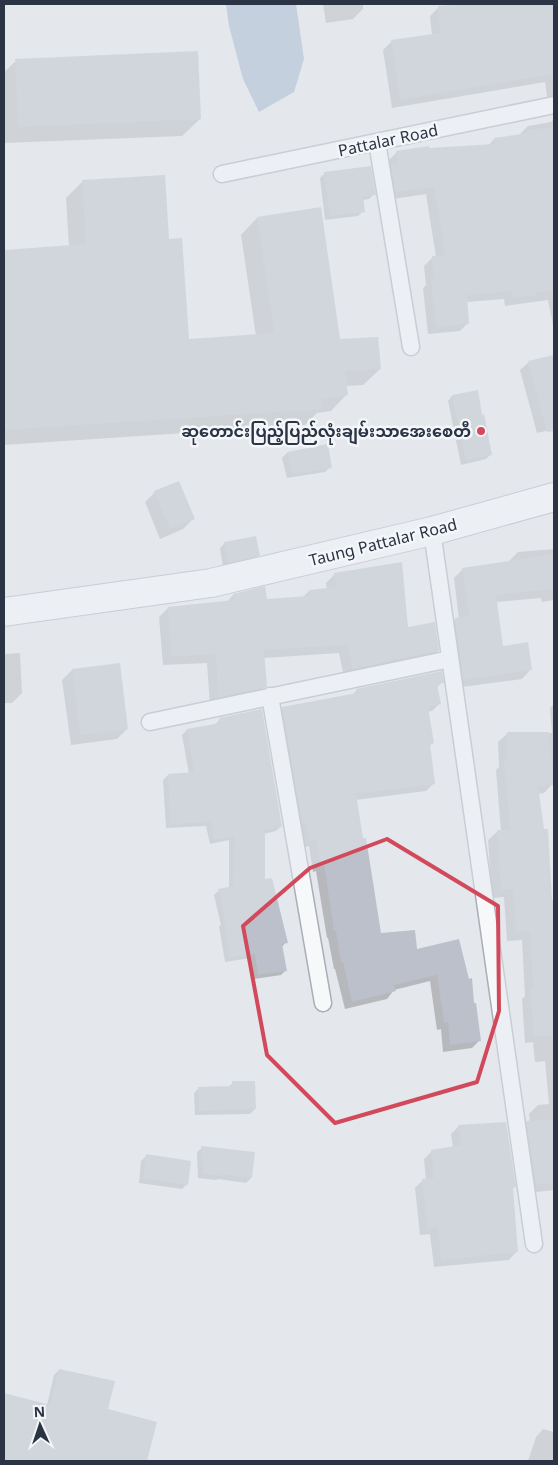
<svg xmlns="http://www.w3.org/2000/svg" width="558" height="1465" font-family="'Noto Sans','Noto Sans Myanmar',sans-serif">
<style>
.water{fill:#9fb4cc}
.shadow{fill:#0003}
.building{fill:#bbc0ca}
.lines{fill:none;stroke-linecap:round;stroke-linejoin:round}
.service-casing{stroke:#a9aeb7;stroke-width:19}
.minor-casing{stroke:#a9aeb7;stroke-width:30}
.service{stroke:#f7f8fa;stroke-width:16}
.minor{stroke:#f7f8fa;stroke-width:28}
.marked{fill:none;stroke:#d1495b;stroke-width:4;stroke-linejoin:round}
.poi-dot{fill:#d1495b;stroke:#f4f6f9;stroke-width:2}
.labels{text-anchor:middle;stroke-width:5;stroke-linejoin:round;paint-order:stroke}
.street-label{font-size:16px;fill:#2b3445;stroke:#f4f6f9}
.poi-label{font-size:16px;font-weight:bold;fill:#2b3445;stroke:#f4f6f9;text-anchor:end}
</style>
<rect width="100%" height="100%" fill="#e4e7ec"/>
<path class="water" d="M226 4H296L304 59 294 92 259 112 243 79 229 26Z"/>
<path class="shadow" d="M323 4H363V9L353 19 326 23Z
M477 4H554V109L548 104 545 82 392 108 383 50 392 41 432 35 430 16 438 8Z
M16 61 200 119 182 136 4 143V72Z
M554 119V330L548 300 505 306 504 299 466 302 468 323 460 331 428 334 423 288 426 285 424 266 433 257H436L426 194 387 200 388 161 397 152 488 146 494 139 519 135 528 126 551 122Z
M325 173 374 194 369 199 362 200 363 211 358 216 325 220 320 178Z
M82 182 168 240 188 340 256 336 241 235 257 218 339 340 380 369 363 385 346 386 347 394 331 411 317 413 305 425 4 445V251L69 247 66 198Z
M554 356V429L537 433 520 370 529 362Z
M452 396 481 416 491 454 486 459 461 465 448 401Z
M287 453 330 467 325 472 287 478 282 458Z
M155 492 193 519 183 529 160 539 145 502Z
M225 543 258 555 253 560 223 567 220 548Z
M554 549V600L542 602 541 598 496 602 502 647 531 669 522 679 455 688 446 629 455 620 459 619 454 578 463 569 509 563V561L518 552Z
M335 574 438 651 429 660 344 677 339 653 264 658 266 686 257 695 210 706 207 663 163 665 159 617 168 608 227 602 233 595 266 600 303 597 309 591 327 589 326 583Z
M20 653 22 693 12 703H4V654Z
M72 670 127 729 117 739 71 745 62 680Z
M442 682 436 688 439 704 432 711 427 712 433 743 429 746 434 783 426 791 355 800 380 935 415 950 472 1004 480 1040 472 1048 443 1052 441 1029 437 1030 430 981 394 990 387 999 345 1009 335 969H334L328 938H327L316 871 313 872 309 846 302 848 275 716 283 708 352 695 357 690Z
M554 704V782L544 793 538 794 551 902 554 901V1190L527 1193 518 1131 527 1122H530L529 1114 538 1105 549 1104 545 1061 535 1062 533 1042 525 1043 522 999 525 996 522 940 507 941 504 897 492 898 488 840 497 832H501L496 770 499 767 498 742 507 734 552 733 550 708Z
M220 719 281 826 276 831 264 834 263 881 286 942 282 947 286 970 281 975 254 979 250 958 225 962 219 926 221 925 214 895 219 890 229 888V840L210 844 206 826 166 828 163 780 168 775 189 774 182 735 187 730 215 725Z
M233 1083 255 1109 250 1114 195 1115 194 1093 199 1088 228 1087Z
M459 1126 514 1187 511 1190 516 1252 509 1260 434 1267 430 1234 420 1235 415 1188 423 1180H426L424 1159 432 1151 453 1147 451 1134Z
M202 1148 251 1178 246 1183 218 1179 216 1180 198 1178 197 1152Z
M146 1156 187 1184 182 1189 139 1183 141 1161Z
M59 1370 106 1410 146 1421 135 1461H4V1394L47 1405 54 1375Z
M543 1429 554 1432V1461H528L536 1437Z"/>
<path class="building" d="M465 4H554V74L400 100 391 40 440 33 438 6Z
M198 51 201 119 18 127 15 59Z
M554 127V291L536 292V295L513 298 512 291 467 295 469 324 436 327 431 279H434L432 256 445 255 434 187 395 192 391 163H398L396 151 429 146V148L495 144 494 138 528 133V130Z
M371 166 376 195 363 196 365 212 330 216 324 172Z
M165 175 169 239 182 238 189 339 274 333 257 217 321 207 340 339 378 337 381 369 345 371 348 395 321 399 323 409 4 430V250L86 244 82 180Z
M554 355V431L547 432 528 361Z
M478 390 482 415 484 414 492 455 466 460 452 395Z
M328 444 332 468 292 474 287 452Z
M179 481 195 519 170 529 154 491Z
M256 536 260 556 228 563 224 542Z
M554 554V589L496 595 503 646 528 642 532 670 463 680 455 618 469 616 462 568Z
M402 562 408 627 435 622 439 651 352 669 348 645 264 650 267 687 218 697 216 654 171 657 168 607 234 600 233 594 265 586 267 599 309 596V590L336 587 334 573Z
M120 663 128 729 80 735 72 669Z
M442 671 444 683 437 684 441 704 428 707 434 743 430 744 435 784 356 794 363 838H366L381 933 415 930 417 949 459 939 469 979 472 978 474 1003H476L481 1041 450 1045 448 1022 444 1023 437 975 394 985 396 991 352 1002 343 962H341L336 931H334L324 864 320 865 316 839 309 841 306 822 302 823 282 707 357 693 356 689Z
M262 709 282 827 265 830V879L272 878 288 943 282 944 287 971 258 975 255 954 230 958 224 920H225L218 889 233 886 234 836 214 840 211 822 170 824 168 774 194 772 187 729 220 723 219 718Z
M507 732H549L554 785 538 786 544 829H548L552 900H554V1036H536V1035H534L530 989H533L530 931 516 932 513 889 501 890 497 830H510L504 760H507Z
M232 1081H255L256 1109 199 1111 198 1087 232 1086Z
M554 1119V1183L536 1185 526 1121Z
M506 1122 516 1187 513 1188 518 1252 441 1260 438 1227 427 1228 422 1179 434 1178 431 1150 461 1145 458 1125Z
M201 1146 255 1152 252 1178 223 1174V1176L203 1174Z
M146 1154 191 1161 188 1185 143 1178Z
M59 1369 115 1381 108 1409 157 1422 147 1461H4V1393L50 1405Z"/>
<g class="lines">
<defs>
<path id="service" d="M377 142 411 347
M222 174 554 105
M432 531 534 1244
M270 696 323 1003
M150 722 450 659"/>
<path id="minor" d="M4 612 211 583 432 531 554 497"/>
</defs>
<use href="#service" class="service-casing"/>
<use href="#minor" class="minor-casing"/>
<use href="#service" class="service"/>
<use href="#minor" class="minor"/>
</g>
<path d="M0 0H558V1465H0ZM387 839 498 906 499 1011 477 1082 335 1123 267 1055 243 926 310 868Z" fill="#e4e7ec" fill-opacity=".55" fill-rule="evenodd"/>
<path class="marked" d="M387 839 498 906 499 1011 477 1082 335 1123 267 1055 243 926 310 868Z"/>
<circle class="poi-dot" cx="481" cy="431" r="5"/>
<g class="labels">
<g class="street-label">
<text transform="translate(388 140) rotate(-12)" y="6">Pattalar Road</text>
<text transform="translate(383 542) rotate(-14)" y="6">Taung Pattalar Road</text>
</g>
<g class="poi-label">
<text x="471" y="437">ဆုတောင်းပြည့်ပြည်လုံးချမ်းသာအေးစေတီ</text>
</g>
</g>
<rect width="558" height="1465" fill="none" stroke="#2b3445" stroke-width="10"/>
<g transform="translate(40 1425) rotate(357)" stroke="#f4f6f9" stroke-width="4" paint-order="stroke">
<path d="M0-4L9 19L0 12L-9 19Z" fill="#2b3445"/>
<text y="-8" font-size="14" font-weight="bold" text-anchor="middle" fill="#2b3445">N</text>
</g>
</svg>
